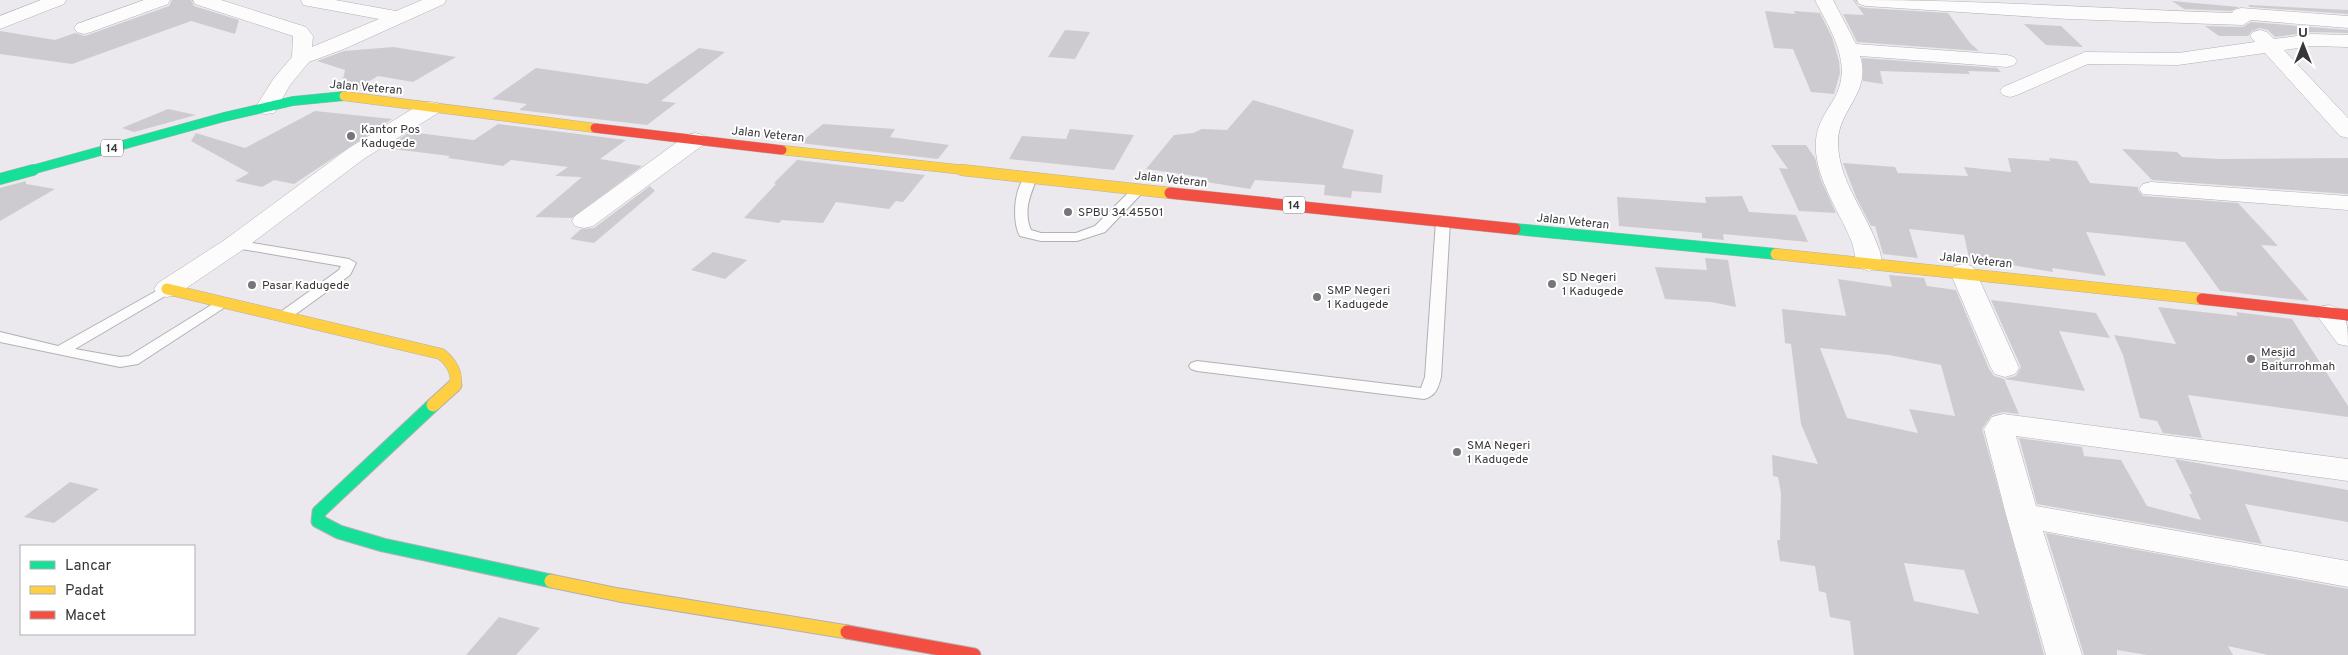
<svg xmlns="http://www.w3.org/2000/svg" width="2348" height="655" font-family="Overpass,sans-serif">
<style>
.building{fill:#cdcbcf;fill-rule:evenodd}
.lines{fill:none;stroke-linecap:round;stroke-linejoin:round}
.lane-casing{stroke:#b2b0b4;stroke-width:2}
.street-casing{stroke:#b2b0b4;stroke-width:1}
.fast-far2-casing{stroke:#b2b0b4;stroke-width:10}
.fast-far1-casing{stroke:#b2b0b4;stroke-width:12}
.fast-casing{stroke:#b2b0b4;stroke-width:15}
.slow-far2-casing{stroke:#b2b0b4;stroke-width:10}
.slow-far1-casing{stroke:#b2b0b4;stroke-width:12}
.slow-casing{stroke:#b2b0b4;stroke-width:15}
.jam-far2-casing{stroke:#b2b0b4;stroke-width:10}
.jam-far1-casing{stroke:#b2b0b4;stroke-width:12}
.jam-casing{stroke:#b2b0b4;stroke-width:15}
.lane{fill:#fcfcfc;fill-rule:evenodd}
.street{fill:#fcfcfc;fill-rule:evenodd}
.fast-far2{stroke:#16e098;stroke-width:9}
.fast-far1{stroke:#16e098;stroke-width:11}
.fast{stroke:#16e098;stroke-width:13}
.slow-far2{stroke:#ffcf43;stroke-width:9}
.slow-far1{stroke:#ffcf43;stroke-width:11}
.slow{stroke:#ffcf43;stroke-width:13}
.jam-far2{stroke:#f24e42;stroke-width:9}
.jam-far1{stroke:#f24e42;stroke-width:11}
.jam{stroke:#f24e42;stroke-width:13}
.poi-dot{fill:#767578;stroke:#fff;stroke-width:2}
.labels{text-anchor:middle;stroke-width:4;stroke-linejoin:round;paint-order:stroke}
.shield{fill:#fff;stroke:#737274;stroke-width:1}
.shield-label{font-size:11px;font-weight:bold;fill:#373639}
.street-label{font-size:12px;fill:#373639;stroke:#fff}
.poi-label{font-size:12px;fill:#373639;stroke:#fff;text-anchor:start}
</style>
<rect width="100%" height="100%" fill="#ebe9ed"/>
<path class="building" d="M172 0H191L194 6 239 20 235 34 191 21 72 64 0 54V31L55 40 75 33 85 36 169 6Z
M1853 0H1855L1858 6 1866 8 1948 13 1970 43 1979 51 1857 42 1843 14 1864 15Z
M2172 1 2239 7 2231 11 2184 9Z
M2248 5 2348 10V14L2250 7Z
M1765 11 1795 14 1794 11 1820 13 1832 37 1839 61 1840 73 1834 94 1811 92 1793 49 1774 48Z
M2251 22 2348 30V33L2312 32 2275 37 2268 30 2259 28 2252 31 2248 36H2219L2205 26 2243 27Z
M2024 24 2061 26 2083 47 2046 45Z
M1065 30 1090 32 1075 59 1048 57Z
M393 47 456 57 413 82 378 76 354 90 341 88 345 70 317 61 344 51Z
M699 48 725 52 661 101 676 103 647 125 519 110 527 104 492 99 536 68 647 84Z
M1862 58 1997 68 2001 72 1968 71 1970 74 1880 71 1883 84 1863 81Z
M1253 100 1354 130 1342 168 1383 175 1381 193 1352 191 1351 198 1324 195 1325 185 1255 180 1250 189 1206 182 1208 178 1146 169 1174 135 1193 133 1202 129 1227 130Z
M168 109 196 115 134 132 122 128Z
M315 111 392 119 294 184 274 180 262 187 235 181 249 173 191 141 196 133 245 148Z
M498 124 626 140 600 159 642 166 572 218 535 217 582 177 555 176 568 167 511 160 503 166 448 158 450 156 385 148 410 132 474 140Z
M823 124 895 129 890 137 949 145 938 159 800 143Z
M1070 129 1134 135 1114 170 1009 159 1022 136 1066 139Z
M1771 145H1806L1815 158 1821 180 1836 213 1799 211 1779 168 1788 169Z
M2122 149 2177 152 2182 157 2220 159 2348 158V194L2152 180Z
M2008 158 2050 161 2049 158 2077 161 2090 183 2138 187V190L2143 196 2238 203 2278 246 2261 245 2309 301 2220 291 2185 242 2086 232 2106 276 2052 268 2053 272 1969 258 1964 235 1909 229 1918 258 1883 254 1875 226H1871L1856 197 1843 163 1895 167 1898 173 1968 176 1964 167 2011 172Z
M797 160 925 175 903 202 896 201 889 209 836 202 823 223 782 220 779 223 744 218 776 184 774 183Z
M26 181V184L55 189 0 221V188Z
M650 186 655 191 594 243 570 239 581 229 594 228Z
M1742 196 1749 212 1796 215 1808 242 1723 234 1724 240 1702 238V233L1619 226 1617 197 1706 203 1705 197Z
M713 252 747 260 725 279 691 270Z
M1705 258 1728 260 1736 307 1711 302 1665 299 1655 267 1707 270Z
M1889 275 1924 278 1927 286 1956 290 1989 369 1994 376 2004 379 2019 414 2003 412 1992 415 1982 429 2044 655H1854L1850 621 1830 617 1826 593 1819 591 1815 566 1780 561 1777 540H1780L1781 493 1778 477 1773 476 1772 455 1818 464 1801 424 1791 344 1785 343 1782 309 1846 316 1838 279 1892 287ZM1820 348 1889 355 1941 365 1955 416 1909 409 1918 433 1847 418ZM1904 563 1964 570 1979 614 1914 601Z
M1991 300 2096 313 2110 338 2059 331 2085 391 2004 379 2016 376 2021 367Z
M2158 307 2238 316 2236 312 2292 319 2348 406V417L2188 395 2202 438 2163 433 2157 421 2140 418 2123 355 2114 335 2176 344Z
M2019 438 2082 447 2084 456 2121 460 2147 506 2201 520 2189 494H2192L2175 459 2348 490V522L2245 504 2262 544 2037 504Z
M70 482 99 489 54 523 24 517Z
M2046 533 2348 589V655H2268L2228 646 2233 655H2147L2117 650V655H2084Z
M499 617 540 628 516 655H466Z"/>
<g class="lines">
<defs>
<path id="lane" d="M1031 174 1037 178C1030 195 1023 212 1031 230L1041 233H1076L1095 226 1135 186 1140 185 1146 189 1105 232 1077 241H1041L1020 236C1011 222 1014 178 1031 174Z
M1443 217 1450 221 1441 377C1438 388 1436 396 1424 399L1197 371 1191 369 1189 366 1191 363 1197 361 1421 388 1425 377 1436 221Z
M235 240 349 259 356 263 350 275 289 319 284 320 277 316 279 313 339 270 341 266 230 247 228 244 230 241Z
M167 285 174 289 172 292 75 349 120 357 129 356 221 299 226 298 233 302 138 364 120 367 0 342V332L58 346Z"/>
<path id="street" d="M41 0H66L64 4 0 29V16Z
M144 0H170L168 4 91 32 84 34 77 32 74 28 77 24Z
M193 0H221L306 27 313 36 312 47 379 19 303 5 301 0H335L396 11 422 0H446L444 4 344 49 309 62 290 85 274 113 266 114 258 113 255 108 274 78 292 57 293 36 195 4Z
M1815 0H1833L1856 44 2007 55 2014 57 2017 61 2014 65 2007 67 1860 56C1872 93 1838 109 1838 142 1838 182 1868 214 1880 252L1882 263 1878 268 1869 271 1860 268C1854 260 1855 249 1851 240 1838 209 1813 175 1816 140 1817 125 1826 112 1834 99 1854 65 1831 31 1815 0Z
M1857 0C1982 0 2107 9 2232 13L2234 10 2241 8 2348 16V28L2251 20 2243 25 2068 19 1866 6 1859 4Z
M2260 30 2267 32 2274 39 2312 34 2348 35V47L2312 46 2284 50 2348 118V138L2340 136 2265 53 2178 65 2088 64 2017 95 2010 97 2003 95 2000 91 2003 87 2085 52 2178 53 2255 42 2250 36 2253 32Z
M430 102 438 103 441 108 438 113 365 158 244 249 176 295 167 297 158 295 154 289 158 283 226 239 349 148 422 103Z
M695 133 703 135 706 140 703 145 593 226 584 228 575 226 572 221 575 216 687 135Z
M2151 182 2348 196V210L2143 194 2139 189 2143 184Z
M1963 264 1972 266 1976 272 2019 368 2015 374 2005 377 1995 374 1991 368 1950 272 1954 266Z
M2329 305C2348 310 2348 328 2348 346L2338 344 2315 313 2319 307Z
M2003 414 2348 459V481L2016 436 2036 506 2348 561V587L2043 531 2082 655H2046L2006 515 1984 429 1992 417Z"/>
<path id="fast-far2" d="M28 171 224 117 293 101 344 96"/>
<path id="fast-far1" d="M0 179 33 170
M1515 229 1776 254"/>
<path id="fast" d="M433 405 319 512 318 521 339 532 383 545 551 581"/>
<path id="slow-far2" d="M344 96 595 128
M782 150 974 171"/>
<path id="slow-far1" d="M962 170 1170 193
M1776 254 2202 299
M167 289 441 354C450 361 460 375 454 386"/>
<path id="slow" d="M433 405 455 385
M551 581 619 595 847 632"/>
<path id="jam-far2" d="M595 128 782 150"/>
<path id="jam-far1" d="M1170 193 1515 229
M2202 299 2348 315"/>
<path id="jam" d="M847 632 974 655"/>
</defs>
<use href="#lane" class="lane-casing"/>
<use href="#street" class="street-casing"/>
<use href="#fast-far2" class="fast-far2-casing"/>
<use href="#fast-far1" class="fast-far1-casing"/>
<use href="#fast" class="fast-casing"/>
<use href="#slow-far2" class="slow-far2-casing"/>
<use href="#slow-far1" class="slow-far1-casing"/>
<use href="#slow" class="slow-casing"/>
<use href="#jam-far2" class="jam-far2-casing"/>
<use href="#jam-far1" class="jam-far1-casing"/>
<use href="#jam" class="jam-casing"/>
<use href="#lane" class="lane"/>
<use href="#street" class="street"/>
<use href="#fast-far2" class="fast-far2"/>
<use href="#fast-far1" class="fast-far1"/>
<use href="#fast" class="fast"/>
<use href="#slow-far2" class="slow-far2"/>
<use href="#slow-far1" class="slow-far1"/>
<use href="#slow" class="slow"/>
<use href="#jam-far2" class="jam-far2"/>
<use href="#jam-far1" class="jam-far1"/>
<use href="#jam" class="jam"/>
</g>
<g class="poi-dot">
<circle cx="351" cy="136" r="5"/>
<circle cx="1068" cy="212" r="5"/>
<circle cx="1552" cy="284" r="5"/>
<circle cx="252" cy="285" r="5"/>
<circle cx="1317" cy="297" r="5"/>
<circle cx="2251" cy="359" r="5"/>
<circle cx="1457" cy="452" r="5"/>
</g>
<g class="labels">
<g class="shield">
<rect x="101" y="139.5" width="22" height="17" rx="4"/>
<rect x="1283" y="196.5" width="22" height="17" rx="4"/>
</g>
<g class="shield-label">
<text x="112" y="152">14</text>
<text x="1294" y="209">14</text>
</g>
<g class="street-label">
<text transform="translate(366 87) rotate(5)" y="4">Jalan Veteran</text>
<text transform="translate(768 134) rotate(6)" y="4">Jalan Veteran</text>
<text transform="translate(1171 179) rotate(6)" y="4">Jalan Veteran</text>
<text transform="translate(1573 221) rotate(6)" y="4">Jalan Veteran</text>
<text transform="translate(1976 260) rotate(6)" y="4">Jalan Veteran</text>
</g>
<g class="poi-label">
<text x="361" y="133">Kantor Pos<tspan x="361" dy="14">Kadugede</tspan></text>
<text x="1078" y="216">SPBU 34.45501</text>
<text x="1562" y="281">SD Negeri<tspan x="1562" dy="14">1 Kadugede</tspan></text>
<text x="262" y="289">Pasar Kadugede</text>
<text x="1327" y="294">SMP Negeri<tspan x="1327" dy="14">1 Kadugede</tspan></text>
<text x="2261" y="356">Mesjid<tspan x="2261" dy="14">Baiturrohmah</tspan></text>
<text x="1467" y="449">SMA Negeri<tspan x="1467" dy="14">1 Kadugede</tspan></text>
</g>
</g>
<rect x="20" y="545" width="175" height="90" fill="#ffffff" stroke="#afafb0"/>
<rect x="30" y="561" width="25" height="8" fill="#16e098" stroke="#afafb0"/>
<text x="65" y="570" font-size="15" fill="#373639">Lancar</text>
<rect x="30" y="586" width="25" height="8" fill="#ffcf43" stroke="#afafb0"/>
<text x="65" y="595" font-size="15" fill="#373639">Padat</text>
<rect x="30" y="611" width="25" height="8" fill="#f24e42" stroke="#afafb0"/>
<text x="65" y="620" font-size="15" fill="#373639">Macet</text>
<g transform="translate(2303 45)" stroke="#ffffff" stroke-width="4" paint-order="stroke">
<path d="M0-4L9 19L0 12L-9 19Z" fill="#373639"/>
<text y="-8" font-size="14" font-weight="bold" text-anchor="middle" fill="#373639">U</text>
</g>
</svg>
